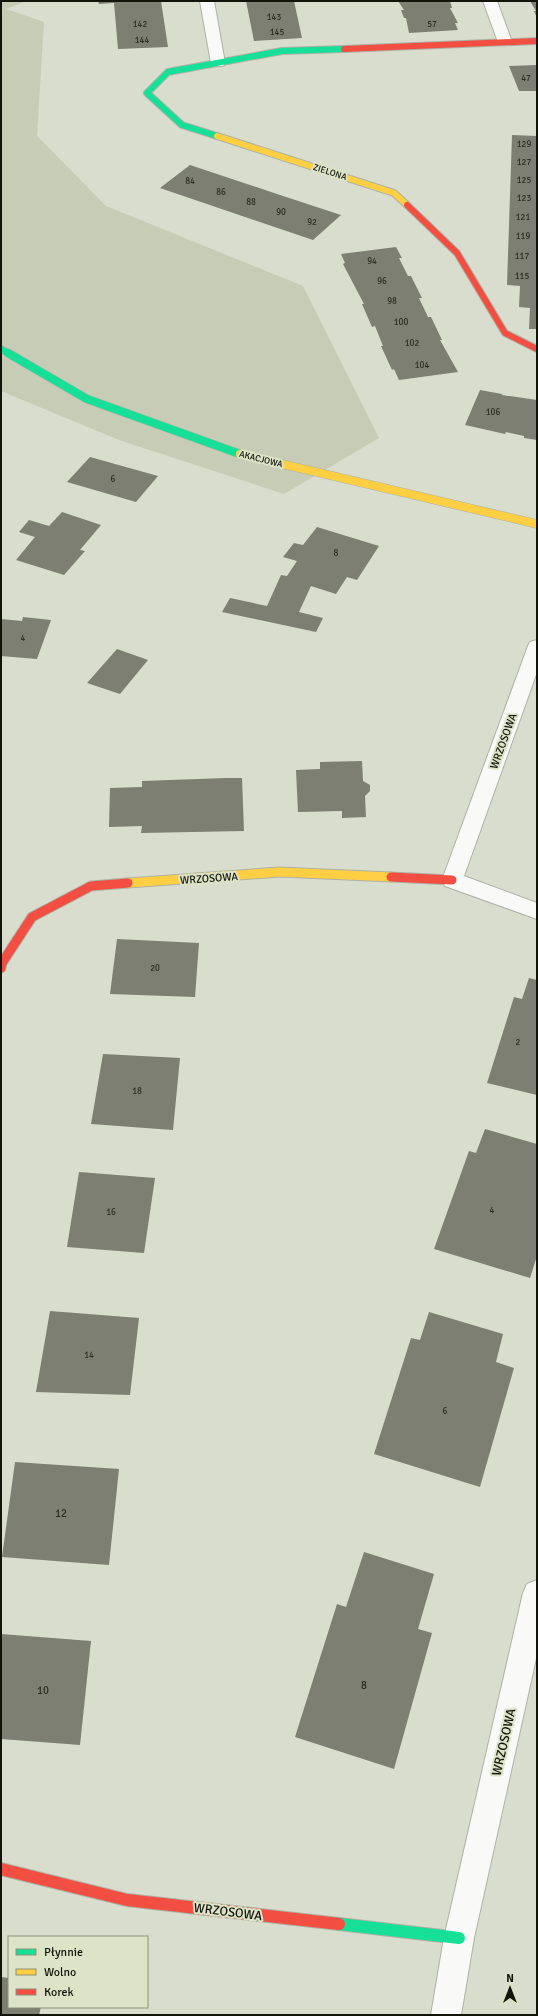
<svg xmlns="http://www.w3.org/2000/svg" width="538" height="2016" font-family="Signika,sans-serif">
<style>
.green{fill:#c6ccb5}
.building{fill:#7c7f72}
.lines{fill:none;stroke-linecap:round;stroke-linejoin:round}
.street-casing{stroke:#aeb2a5;stroke-width:2}
.fast-far2-casing{stroke:#aeb2a5;stroke-width:8}
.fast-far1-casing{stroke:#aeb2a5;stroke-width:9}
.fast-casing{stroke:#aeb2a5;stroke-width:14}
.slow-far2-casing{stroke:#aeb2a5;stroke-width:8}
.slow-far1-casing{stroke:#aeb2a5;stroke-width:9}
.slow-casing{stroke:#aeb2a5;stroke-width:11}
.jam-far2-casing{stroke:#aeb2a5;stroke-width:8}
.jam-far1-casing{stroke:#aeb2a5;stroke-width:11}
.jam-casing{stroke:#aeb2a5;stroke-width:14}
.street{fill:#f9faf8;fill-rule:evenodd}
.fast-far2{stroke:#16e098;stroke-width:6}
.fast-far1{stroke:#16e098;stroke-width:8}
.fast{stroke:#16e098;stroke-width:12}
.slow-far2{stroke:#ffcf43;stroke-width:6}
.slow-far1{stroke:#ffcf43;stroke-width:8}
.slow{stroke:#ffcf43;stroke-width:9}
.jam-far2{stroke:#f24e42;stroke-width:6}
.jam-far1{stroke:#f24e42;stroke-width:9}
.jam{stroke:#f24e42;stroke-width:12}
.labels{text-anchor:middle;stroke-width:4;stroke-linejoin:round;paint-order:stroke}
.number-label{font-size:9px;fill:#2c2f24}
.far-street-label{font-size:9px;fill:#12140a;stroke:#dce3c7}
.street-label{font-size:11px;fill:#12140a;stroke:#dce3c7}
.near-number-label{font-size:11px;fill:#2c2f24}
.near-street-label{font-size:13px;fill:#12140a;stroke:#dce3c7}
</style>
<rect width="100%" height="100%" fill="#d8ddcd"/>
<path class="green" d="M1 1H26L6 9 44 22 37 136 106 206 303 286 379 438 284 494 119 440 1 391Z"/>
<path class="building" d="M98 1H161L168 47 118 49 114 3 99 4Z
M246 1H294L302 38 254 41Z
M398 1H450L452 8H450L458 23H455L458 30 409 33 406 18H404L401 10H404Z
M530 1H537V18L534 11H536Z
M537 65V91H519L509 66Z
M512 135 537 136V329H529L530 308 519 307 520 286 507 285Z
M190 165 280 195 341 215 313 240 160 188Z
M396 247 402 258H399L408 276H411L422 298H419L428 317H431L442 340H440L458 372 399 380 394 369 392 370 381 346H383L375 326 372 327 362 304H364L343 264 345 263 341 254Z
M480 390 502 394V395L537 400V440L524 438V436L506 432 505 434 465 425Z
M90 457 158 476 136 502 67 482Z
M62 512 101 525 80 550 85 551 64 575 16 560 35 537 19 532 29 520 49 526Z
M317 527 379 546 357 580 347 577 336 594 311 586 299 612 323 618 316 632 222 612 230 598 267 606 281 575 287 576 297 561 283 557 294 543 303 545Z
M23 617 51 620 37 659 1 656V619L22 621Z
M117 649 148 660 120 694 87 683Z
M362 761 363 781 370 785V791L365 796 366 817 342 818V811L298 812 296 770 320 769V762Z
M226 778H242L244 831 141 833 142 826 109 827 110 788 142 787V781Z
M117 939 199 943 195 997 110 994Z
M529 978 537 980V1095L487 1083 514 997 522 999Z
M103 1054 180 1058 173 1130 91 1124Z
M485 1129 537 1144V1256L530 1278 434 1249 469 1151 476 1153Z
M79 1172 155 1178 144 1253 67 1247Z
M50 1311 139 1318 130 1395 36 1392Z
M429 1312 503 1334 496 1362 514 1368 480 1487 374 1454 411 1338 420 1340Z
M15 1462 119 1469 109 1565 2 1557Z
M364 1552 434 1574 418 1629 432 1633 394 1769 295 1737 337 1604 346 1607Z
M1 1634 91 1641 80 1745 1 1739Z
M1 1977 9 1978V2007H41L39 2015H1Z"/>
<g class="lines">
<defs>
<path id="street" d="M200 1H214L225 63 223 66H213L211 63Z
M483 1H497L512 42 510 45H500L498 42Z
M537 640V672L464 876 537 903V919L445 886 442 880 528 646 530 642Z
M537 1580V1654L474 1938 461 2015H431L444 1938 523 1593 527 1584Z"/>
<path id="fast-far2" d="M217 136 182 125 147 93 168 72 282 51 344 49
M1 349 10 354"/>
<path id="fast-far1" d="M8 353 87 399 240 454"/>
<path id="fast" d="M339 1924 459 1938"/>
<path id="slow-far2" d="M217 136 394 193 407 205"/>
<path id="slow-far1" d="M240 454 537 524"/>
<path id="slow" d="M128 883 280 872 391 877"/>
<path id="jam-far2" d="M344 49 537 41
M407 205 457 253 505 333 537 349"/>
<path id="jam-far1" d="M391 877 452 880
M1 968 2 963 32 917 91 886 128 883"/>
<path id="jam" d="M1 1869 127 1900 339 1924"/>
</defs>
<use href="#street" class="street-casing"/>
<use href="#fast-far2" class="fast-far2-casing"/>
<use href="#fast-far1" class="fast-far1-casing"/>
<use href="#fast" class="fast-casing"/>
<use href="#slow-far2" class="slow-far2-casing"/>
<use href="#slow-far1" class="slow-far1-casing"/>
<use href="#slow" class="slow-casing"/>
<use href="#jam-far2" class="jam-far2-casing"/>
<use href="#jam-far1" class="jam-far1-casing"/>
<use href="#jam" class="jam-casing"/>
<use href="#street" class="street"/>
<use href="#fast-far2" class="fast-far2"/>
<use href="#fast-far1" class="fast-far1"/>
<use href="#fast" class="fast"/>
<use href="#slow-far2" class="slow-far2"/>
<use href="#slow-far1" class="slow-far1"/>
<use href="#slow" class="slow"/>
<use href="#jam-far2" class="jam-far2"/>
<use href="#jam-far1" class="jam-far1"/>
<use href="#jam" class="jam"/>
</g>
<g class="labels">
<g class="number-label">
<text x="274" y="20">143</text>
<text x="140" y="27">142</text>
<text x="432" y="27">57</text>
<text x="277" y="35">145</text>
<text x="142" y="43">144</text>
<text x="526" y="81">47</text>
<text x="524" y="147">129</text>
<text x="524" y="165">127</text>
<text x="524" y="183">125</text>
<text x="190" y="184">84</text>
<text x="221" y="195">86</text>
<text x="524" y="201">123</text>
<text x="251" y="205">88</text>
<text x="281" y="215">90</text>
<text x="523" y="220">121</text>
<text x="312" y="225">92</text>
<text x="523" y="239">119</text>
<text x="522" y="259">117</text>
<text x="372" y="264">94</text>
<text x="522" y="279">115</text>
<text x="382" y="284">96</text>
<text x="392" y="304">98</text>
<text x="401" y="325">100</text>
<text x="412" y="346">102</text>
<text x="422" y="368">104</text>
<text x="493" y="415">106</text>
<text x="113" y="482">6</text>
<text x="336" y="556">8</text>
<text x="23" y="641">4</text>
<text x="155" y="971">20</text>
<text x="518" y="1045">2</text>
<text x="137" y="1094">18</text>
<text x="492" y="1213">4</text>
<text x="111" y="1215">16</text>
<text x="89" y="1358">14</text>
<text x="445" y="1414">6</text>
</g>
<g class="far-street-label">
<text transform="translate(330 172) rotate(18)" y="3">ZIELONA</text>
<text transform="translate(261 459) rotate(14)" y="3">AKACJOWA</text>
</g>
<g class="street-label">
<text transform="translate(503 741) rotate(-70)" y="4">WRZOSOWA</text>
<text transform="translate(209 878) rotate(-4)" y="4">WRZOSOWA</text>
</g>
<g class="near-number-label">
<text x="61" y="1517">12</text>
<text x="364" y="1689">8</text>
<text x="43" y="1694">10</text>
</g>
<g class="near-street-label">
<text transform="translate(503 1742) rotate(-77)" y="5">WRZOSOWA</text>
<text transform="translate(228 1911) rotate(7)" y="5">WRZOSOWA</text>
</g>
</g>
<rect width="538" height="2016" fill="none" stroke="#12140a" stroke-width="4"/>
<rect x="8" y="1936" width="140" height="72" fill="#dce3c7" stroke="#8b907b"/>
<rect x="16" y="1949" width="20" height="6" fill="#16e098" stroke="#8b907b"/>
<text x="44" y="1956" font-size="12" fill="#12140a">Płynnie</text>
<rect x="16" y="1969" width="20" height="6" fill="#ffcf43" stroke="#8b907b"/>
<text x="44" y="1976" font-size="12" fill="#12140a">Wolno</text>
<rect x="16" y="1989" width="20" height="6" fill="#f24e42" stroke="#8b907b"/>
<text x="44" y="1996" font-size="12" fill="#12140a">Korek</text>
<g transform="translate(510 1988)" stroke="#dce3c7" stroke-width="3" paint-order="stroke">
<path d="M0-3L7 15L0 10L-7 15Z" fill="#12140a"/>
<text y="-6" font-size="11" font-weight="bold" text-anchor="middle" fill="#12140a">N</text>
</g>
</svg>
